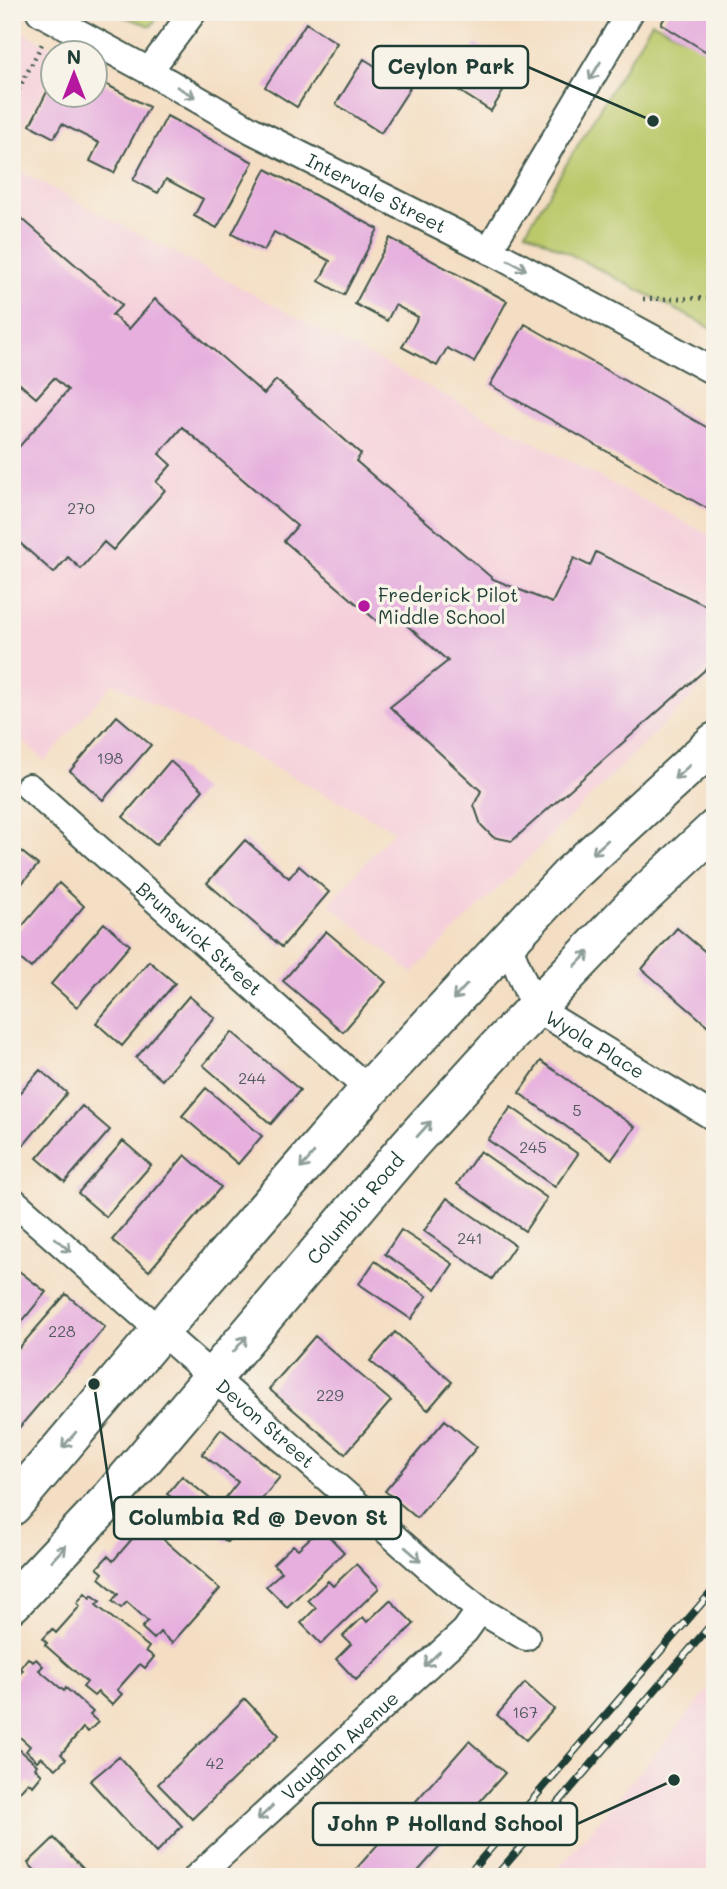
<svg xmlns="http://www.w3.org/2000/svg" width="727" height="1889" font-family="Mali,sans-serif">
<style>
.built{fill:#f5cfda}
.green{fill:#bbc96b;stroke:#6d8350;stroke-width:2}
.building{fill:#e6afde}
.lines{fill:none;stroke-linecap:round;stroke-linejoin:round}
.minor-casing{stroke:#3f5549;stroke-width:30}
.primary-casing{stroke:#3f5549;stroke-width:42}
.path{stroke:#3f5549;stroke-width:4.5;stroke-dasharray:2 5;stroke-linecap:butt}
.minor{stroke:#fff;stroke-width:26}
.primary{stroke:#fff;stroke-width:38}
.rail-casing{stroke:#1f3d34;stroke-width:8}
.rail{stroke:#f7f3e8;stroke-width:5;stroke-dasharray:16;stroke-linecap:butt}
.oneway{stroke:#8f9e9a}
.poi-dot{fill:#b5179e;stroke:#f7f3e8;stroke-width:2.5}
.labels{text-anchor:middle;stroke-width:7;stroke-linejoin:round;paint-order:stroke}
.number-label{font-size:16px;fill:#515a5e}
.street-label{font-size:19px;fill:#1f3d34;stroke:#f7f3e8}
.poi-label{font-size:19px;fill:#1f3d34;stroke:#f7f3e8;text-anchor:start}
.leader{fill:none;stroke:#1f3d34;stroke-width:2.5}
.callout-dot{fill:#1f3d34;stroke:#f7f3e8;stroke-width:2.5}
.callout{fill:#f7f3e8;stroke:#1f3d34;stroke-width:2.5}
.callout-label{font-size:21px;text-anchor:middle;font-weight:bold;fill:#1f3d34}
</style>
<rect width="100%" height="100%" fill="#f7f3e8"/>
<filter id="ink" filterUnits="userSpaceOnUse"><feTurbulence type="fractalNoise" baseFrequency=".0143" numOctaves="2"/><feDisplacementMap in="SourceGraphic" scale="14" xChannelSelector="R" yChannelSelector="G"/><feConvolveMatrix kernelMatrix="1 2 1 2 8 2 1 2 1" color-interpolation-filters="sRGB"/></filter>
<filter id="wash" filterUnits="userSpaceOnUse"><feTurbulence type="fractalNoise" baseFrequency=".00686" numOctaves="4" result="noise"/><feDisplacementMap in="SourceGraphic" scale="28" xChannelSelector="R" yChannelSelector="G"/><feGaussianBlur stdDeviation="1.57" result="paint"/><feColorMatrix in="noise" values="0 0 0 0 0 0 0 0 0 0 0 0 0 0 0 0 0 1.4 0 .05"/><feComposite in="paint" operator="in"/></filter>
<g filter="url(#wash)">
<rect width="100%" height="100%" fill="#f4dec3"/>
<path class="built" d="M12 26 61 52H52V75L12 146Z
M12 167 715 538V674L412 973 329 904 394 830 113 683 45 761 20 739 12 746Z
M715 1682V1877H551Z"/>
<path class="green" d="M109 12H161L151 26Z
M652 22 715 52V330L526 231Z"/>
<g id="blocks">
<path class="building" d="M668 12H715V57L661 24Z
M306 23 337 43 297 107 265 87Z
M476 44 517 69 491 111 450 85Z
M364 59 410 88 381 133 336 104Z
M94 78 149 107 114 173 90 161 99 143 62 124 54 138 30 125 52 82V94H94Z
M167 116 253 162 217 228 194 216 203 199 166 179 158 193 133 180Z
M266 169 378 229 344 295 319 281 330 261 274 232 264 251 232 234Z
M12 210 122 305 112 315 129 329 155 299 264 394 276 380 361 454 356 461 493 579 552 603 574 558 590 566 596 552 705 605 715 616V661L512 841 493 837 481 825 474 805 481 791 390 707 448 661 388 609 378 622 284 541 297 526 182 427 159 454 171 465 156 482 165 490 113 550 104 542 81 569 68 557 54 573 12 536V455L68 390 54 378 36 398 12 377Z
M390 238 507 301 474 362 447 348 437 366 402 347 418 317 395 305 387 321 355 304Z
M525 324 715 432V497L708 509 490 385Z
M117 716 151 745 103 800 70 771Z
M170 761 203 790 156 845 123 817Z
M245 840 289 878 299 866 329 892 282 947 207 883Z
M12 844 38 865 12 895Z
M59 883 84 906 31 968 12 952V938Z
M104 923 130 945 77 1007 51 984Z
M677 928 715 960V1032L642 969Z
M326 931 386 982 343 1032 283 981Z
M149 961 175 983 122 1046 96 1023Z
M189 996 215 1018 162 1080 136 1058Z
M232 1032 300 1090 271 1124 203 1065Z
M541 1061 635 1127 612 1159 519 1093Z
M40 1070 67 1093 23 1146 12 1137V1101Z
M206 1088 262 1136 238 1164 182 1116Z
M82 1106 110 1130 65 1182 37 1158Z
M511 1107 578 1154 555 1187 488 1140Z
M123 1141 151 1165 106 1217 78 1193Z
M480 1151 547 1198 525 1231 457 1184Z
M185 1155 221 1187 149 1271 112 1240Z
M447 1198 515 1245 492 1279 424 1231Z
M401 1230 453 1264 436 1289 385 1254Z
M375 1261 427 1296 411 1319 359 1284Z
M19 1271 46 1292 12 1334V1279Z
M66 1294 105 1327 12 1436V1356Z
M395 1332 452 1382 428 1410 370 1361Z
M315 1336 391 1401 345 1454 269 1389Z
M445 1420 477 1447 417 1518 385 1491Z
M221 1429 280 1477 227 1542 167 1494 182 1476 219 1506 238 1482 202 1454Z
M137 1525 143 1530 147 1525 220 1589 172 1643 160 1632 154 1639 142 1628 148 1621 127 1602 121 1608 112 1601 118 1594 99 1578 103 1573 97 1568 108 1556 113 1561 132 1539 128 1535Z
M321 1528 344 1552 287 1607 266 1586 282 1572 273 1564 293 1545 298 1549Z
M356 1564 379 1588 321 1644 301 1623 316 1608 308 1600 328 1581 333 1586Z
M85 1593 90 1598 92 1595 100 1601 96 1605 149 1647 146 1651 154 1657 145 1668 140 1664 117 1690 122 1694 112 1705 98 1692 94 1696 83 1687 87 1682 45 1645 47 1643 43 1639 52 1629 56 1633 80 1606 77 1603Z
M390 1600 414 1624 356 1680 336 1659 351 1644 343 1636 363 1617 367 1622Z
M28 1658 33 1662 36 1659 43 1666 39 1670 64 1691 66 1688 93 1712 90 1715 98 1722 88 1732 83 1728 61 1754 66 1759 56 1769 41 1757 37 1761 26 1751 30 1746 12 1730V1683L23 1670 20 1668Z
M525 1683 554 1709 526 1740 497 1715Z
M245 1699 279 1735 192 1819 158 1784Z
M469 1741 505 1773 413 1877H349Z
M12 1743 37 1765 35 1768 42 1775 33 1786 28 1782 12 1800Z
M119 1757 182 1826 156 1853 90 1781Z
M54 1838 91 1877H41L28 1863Z"/>
</g>
</g>
<g filter="url(#ink)">
<use href="#blocks" fill-opacity="0" stroke="#3f5549" stroke-width="2"/>
<g class="lines">
<defs>
<g id="minor">
<path id="s1" d="M40 12 149 71 253 131 489 250 715 372"/>
<path d="M149 71 193 12"/>
<path d="M489 250 630 12"/>
<path id="s2" d="M29 787 369 1090"/>
<path id="s3" d="M507 942 534 1007 715 1118"/>
<path id="s4" d="M12 1200 445 1582 480 1610 526 1637"/>
<path id="s5" d="M197 1877 465 1631 480 1610"/>
</g>
<g id="primary">
<path d="M12 1506 184 1303 369 1090 571 874 715 742"/>
<path id="s6" d="M12 1603 110 1499 409 1145 497 1048 641 898 715 829"/>
</g>
</defs>
<use href="#minor" class="minor-casing"/>
<use href="#primary" class="primary-casing"/>
<path class="path" d="M12 102 42 44
M643 299 715 298"/>
<use href="#minor" class="minor"/>
<use href="#primary" class="primary"/>
<defs>
<path id="rail" d="M466 1877 715 1588
M495 1877 715 1620"/>
</defs>
<use href="#rail" class="rail-casing"/>
<use href="#rail" class="rail"/>
</g>
<defs><path id="oneway-shaft" d="M-6 0H5M1.5-3L5.5 0L1.5 3" fill="none" stroke-width="1.6" stroke-linecap="round" stroke-linejoin="round" transform="scale(1.75)"/></defs>
<g class="oneway">
<use href="#oneway-shaft" transform="translate(595 71) rotate(121)"/>
<use href="#oneway-shaft" transform="translate(186 92) rotate(30)"/>
<use href="#oneway-shaft" transform="translate(517 265) rotate(28)"/>
<use href="#oneway-shaft" transform="translate(682 772) rotate(138)"/>
<use href="#oneway-shaft" transform="translate(600 847) rotate(138)"/>
<use href="#oneway-shaft" transform="translate(582 959) rotate(-46)"/>
<use href="#oneway-shaft" transform="translate(460 992) rotate(133)"/>
<use href="#oneway-shaft" transform="translate(424 1129) rotate(-48)"/>
<use href="#oneway-shaft" transform="translate(307 1161) rotate(131)"/>
<use href="#oneway-shaft" transform="translate(63 1245) rotate(42)"/>
<use href="#oneway-shaft" transform="translate(240 1344) rotate(-50)"/>
<use href="#oneway-shaft" transform="translate(69 1440) rotate(131)"/>
<use href="#oneway-shaft" transform="translate(59 1553) rotate(-47)"/>
<use href="#oneway-shaft" transform="translate(413 1554) rotate(41)"/>
<use href="#oneway-shaft" transform="translate(432 1659) rotate(137)"/>
<use href="#oneway-shaft" transform="translate(265 1813) rotate(137)"/>
</g>
</g>
<circle class="poi-dot" cx="364" cy="606" r="7"/>
<g class="labels">
<g class="number-label">
<text x="81" y="514">270</text>
<text x="110" y="764">198</text>
<text x="252" y="1084">244</text>
<text x="577" y="1116">5</text>
<text x="533" y="1153">245</text>
<text x="470" y="1244">241</text>
<text x="62" y="1337">228</text>
<text x="330" y="1401">229</text>
<text x="525" y="1718">167</text>
<text x="215" y="1769">42</text>
</g>
<g class="street-label">
<text dy="7" stroke="none"><textPath href="#s1" startOffset="382">Intervale Street</textPath></text>
<text dy="7" stroke="none"><textPath href="#s2" startOffset="228">Brunswick Street</textPath></text>
<text dy="7" stroke="none"><textPath href="#s3" startOffset="142">Wyola Place</textPath></text>
<text dy="7" stroke="none"><textPath href="#s6" startOffset="523">Columbia Road</textPath></text>
<text dy="7" stroke="none"><textPath href="#s4" startOffset="338">Devon Street</textPath></text>
<text dy="7" stroke="none"><textPath href="#s5" startOffset="194">Vaughan Avenue</textPath></text>
</g>
<g class="poi-label">
<text x="378" y="602">Frederick Pilot<tspan x="378" dy="22">Middle School</tspan></text>
</g>
</g>
<path class="leader" d="M653 121L528 67M94 1384L114 1518M674 1780L577 1824"/>
<g class="callout-dot">
<circle cx="653" cy="121" r="7"/>
<circle cx="94" cy="1384" r="7"/>
<circle cx="674" cy="1780" r="7"/>
</g>
<g class="callout">
<rect x="373" y="46" width="155" height="42" rx="7"/>
<rect x="114" y="1497" width="287" height="42" rx="7"/>
<rect x="313" y="1803" width="264" height="42" rx="7"/>
</g>
<g class="callout-label">
<text x="451" y="74">Ceylon Park</text>
<text x="258" y="1525">Columbia Rd @ Devon St</text>
<text x="445" y="1831">John P Holland School</text>
</g>
<rect width="727" height="1889" fill="none" stroke="#f7f3e8" stroke-width="42"/>
<g transform="translate(74 74)"><circle r="33" fill="#f7f3e8" stroke="#a1aaa0" stroke-width="2"/>
<path d="M0-5L12 26L0 18L-12 26Z" fill="#b5179e"/>
<text y="-10" font-size="19" font-weight="bold" text-anchor="middle" fill="#1f3d34">N</text>
</g>
</svg>
